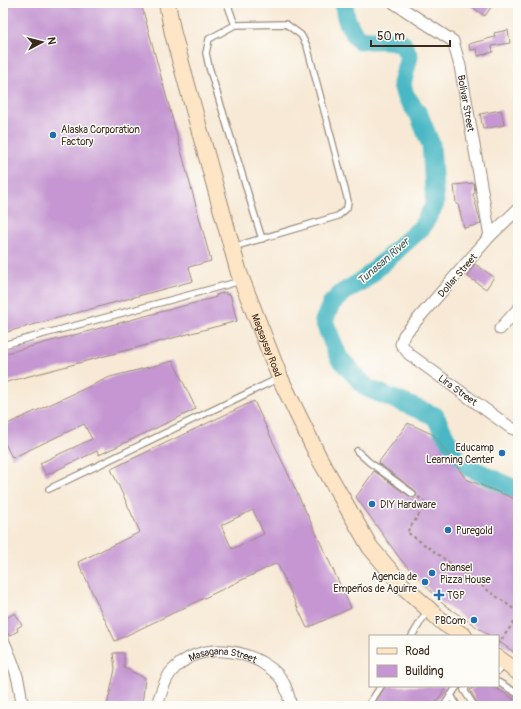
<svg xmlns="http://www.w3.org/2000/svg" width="521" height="709" font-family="Pangolin,sans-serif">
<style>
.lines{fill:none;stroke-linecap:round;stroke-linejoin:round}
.river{stroke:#4ab8c4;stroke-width:19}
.building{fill:#c596d1;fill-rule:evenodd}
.lane-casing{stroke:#998a7a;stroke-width:8}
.street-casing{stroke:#998a7a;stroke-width:13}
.secondary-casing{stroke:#998a7a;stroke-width:18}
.path{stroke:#998a7a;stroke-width:2;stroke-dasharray:3 3;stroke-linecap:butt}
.lane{stroke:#fff;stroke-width:5.5}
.street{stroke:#fff;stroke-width:11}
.secondary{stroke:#fde5c5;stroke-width:16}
.poi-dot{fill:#1f6fb2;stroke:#fdfcf7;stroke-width:1.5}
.labels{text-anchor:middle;stroke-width:3;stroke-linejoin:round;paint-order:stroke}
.street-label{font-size:10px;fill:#3b2a1e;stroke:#fdfcf7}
.poi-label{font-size:10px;fill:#3b2a1e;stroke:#fdfcf7;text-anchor:start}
.water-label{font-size:11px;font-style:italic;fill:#405c58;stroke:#fdfcf7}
</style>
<rect width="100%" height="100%" fill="#fdfcf7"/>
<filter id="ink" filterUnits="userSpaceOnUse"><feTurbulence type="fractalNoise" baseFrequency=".025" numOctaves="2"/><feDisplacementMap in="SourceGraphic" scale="8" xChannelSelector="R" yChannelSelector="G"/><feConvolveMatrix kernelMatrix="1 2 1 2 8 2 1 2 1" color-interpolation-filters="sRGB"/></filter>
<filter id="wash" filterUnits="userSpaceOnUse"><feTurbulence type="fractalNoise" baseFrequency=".012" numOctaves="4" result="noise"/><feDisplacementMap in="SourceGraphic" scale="16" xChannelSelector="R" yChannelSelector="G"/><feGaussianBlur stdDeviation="0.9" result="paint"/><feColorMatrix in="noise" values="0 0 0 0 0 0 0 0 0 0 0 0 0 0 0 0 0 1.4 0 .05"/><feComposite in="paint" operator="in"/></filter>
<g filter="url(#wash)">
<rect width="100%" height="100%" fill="#f7e9d5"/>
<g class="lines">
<path class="river" d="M345 3C343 17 350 29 359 40H388L402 43 409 57 402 84 405 95 419 115 431 145 435 204 422 227 365 279 342 293 331 304 324 321 339 358 367 388 435 416 458 462 518 491"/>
</g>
<g id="blocks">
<path class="building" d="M3 3H141L211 261 189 267 193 281 3 333Z
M466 3H494L485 16Z
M508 30 510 43 492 46 493 52 478 56 477 49 470 50 469 44 495 37 494 33Z
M501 110 504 125 483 129 480 114Z
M474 183 475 193 473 194 481 224 464 228 458 204H456L454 185Z
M475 264 494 277 486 289 467 276Z
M226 292V295L230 294 237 321 3 383V354L213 298 216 297V295Z
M173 361 196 409 99 455 97 451 46 475 40 463 92 439 84 424 12 458 3 439V426L110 377Z
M254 401 351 608 307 628 277 563 115 641 78 562 140 532 111 469ZM253 510 264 534 232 549 221 525Z
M408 423 434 435 466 479 518 500V655L498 641V636H490L443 604 401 560 356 497 374 471 410 497 417 496 416 491 378 463Z
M15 613 22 625 17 628 18 631 9 636 3 624V620Z
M113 653H124V668L145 678 142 706H107L115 669Z
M385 686H447L434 706H373Z
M477 686H493L514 699 506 706 504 704 499 706H479L470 690Z"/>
</g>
</g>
<g filter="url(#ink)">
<use href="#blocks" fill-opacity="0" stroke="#998a7a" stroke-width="1"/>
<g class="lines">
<defs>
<path id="lane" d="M227 3 235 25 286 24 301 35 307 46 348 201 347 208 338 216 233 247
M235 25 209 39 206 53 209 67 262 239
M3 345 241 281
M357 451 369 462 413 494
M49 489 279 378
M412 636 427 611
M498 671 504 663
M498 682 518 694
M467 686 464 690 474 706
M451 695 457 706
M368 706 381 686
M444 706 457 686"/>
<g id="street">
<path id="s1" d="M394 3 453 41 460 66 490 236"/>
<path id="s2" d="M518 209 490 236 404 335 401 344 409 354 486 410 511 428 518 430"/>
<path d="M500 329 518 309"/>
<path d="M3 640C14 664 20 680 22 706"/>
<path id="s3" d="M157 706C160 695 164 681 171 672 195 645 232 646 261 662 269 667 277 672 282 680 287 688 289 697 291 706"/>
</g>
<g id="secondary">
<path id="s4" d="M167 3 173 34 239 273 280 378 319 458 370 547 403 586 445 624 464 636"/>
<path d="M498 658 518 672"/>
</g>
</defs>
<use href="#lane" class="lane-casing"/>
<use href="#street" class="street-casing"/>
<use href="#secondary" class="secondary-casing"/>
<path class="path" d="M418 497 427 503 407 532 518 612
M498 644 518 617"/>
<use href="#lane" class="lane"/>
<use href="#street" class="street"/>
<use href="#secondary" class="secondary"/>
</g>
</g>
<g class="poi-dot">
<circle cx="53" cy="135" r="4"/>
<circle cx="502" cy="453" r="4"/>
<circle cx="372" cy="504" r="4"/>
<circle cx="448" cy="530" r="4"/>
<circle cx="432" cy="573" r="4"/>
<circle cx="425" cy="582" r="4"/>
<path d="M437 589h4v4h4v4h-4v4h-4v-4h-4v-4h4z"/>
<circle cx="474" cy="620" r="4"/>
</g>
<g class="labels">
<g class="street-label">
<text dy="4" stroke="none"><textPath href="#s1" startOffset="134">Bolivar Street</textPath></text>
<text transform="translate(457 275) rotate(-49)" y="4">Dollar Street</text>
<text dy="4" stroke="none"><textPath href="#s4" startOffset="357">Magsaysay Road</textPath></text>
<text dy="4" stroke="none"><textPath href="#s2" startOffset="253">Lira Street</textPath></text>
<text dy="4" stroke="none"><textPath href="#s3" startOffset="95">Masagana Street</textPath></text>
</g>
<g class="poi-label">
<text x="61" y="133">Alaska Corporation<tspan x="61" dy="12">Factory</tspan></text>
<text x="494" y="451" text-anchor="end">Educamp<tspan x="494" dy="12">Learning Center</tspan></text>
<text x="380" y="508">DIY Hardware</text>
<text x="456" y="534">Puregold</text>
<text x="440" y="571">Chansel<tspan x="440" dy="12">Pizza House</tspan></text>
<text x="417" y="580" text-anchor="end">Agencia de<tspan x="417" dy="12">Empeños de Aguirre</tspan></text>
<text x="447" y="599">TGP</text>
<text x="466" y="624" text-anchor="end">PBCom</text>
</g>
<g class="water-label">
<text transform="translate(383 261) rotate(-41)" y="4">Tunasan River</text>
</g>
</g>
<rect width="521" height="709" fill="none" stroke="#fdfcf7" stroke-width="16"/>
<rect x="369" y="635" width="130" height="52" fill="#fdfcf7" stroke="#afa8a0"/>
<rect x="377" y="648" width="20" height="6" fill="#fde5c5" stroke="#afa8a0"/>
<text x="405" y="655" font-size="12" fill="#3b2a1e">Road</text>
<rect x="377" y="665" width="20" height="12" fill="#c596d1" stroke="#afa8a0"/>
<text x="405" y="675" font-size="12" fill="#3b2a1e">Building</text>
<g transform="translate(42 42) rotate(83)" stroke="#fdfcf7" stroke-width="3" paint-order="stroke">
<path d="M0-3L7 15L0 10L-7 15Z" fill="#3b2a1e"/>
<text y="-6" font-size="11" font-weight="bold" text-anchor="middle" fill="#3b2a1e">N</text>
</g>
<path d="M371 40v6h79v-6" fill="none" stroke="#3b2a1e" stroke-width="2"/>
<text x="377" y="40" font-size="12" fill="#3b2a1e" stroke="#fdfcf7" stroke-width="3" paint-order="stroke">50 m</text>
</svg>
